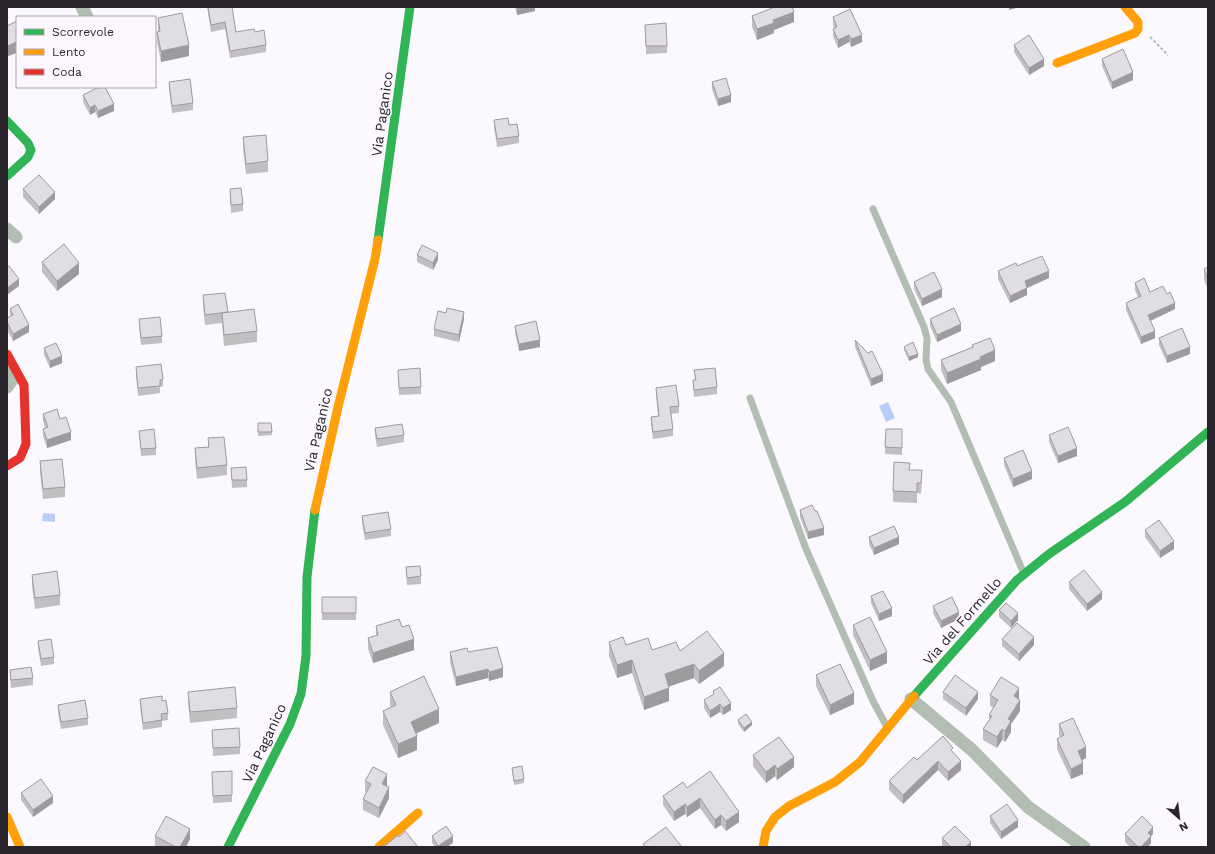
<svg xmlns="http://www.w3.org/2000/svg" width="1215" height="854" font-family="'Work Sans',sans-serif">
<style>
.water{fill:#b8cef8}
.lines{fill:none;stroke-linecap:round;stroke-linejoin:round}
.path{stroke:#b5bbb6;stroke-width:2;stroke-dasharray:3 2;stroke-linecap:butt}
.lane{stroke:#b2beb1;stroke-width:7}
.street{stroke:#b2beb1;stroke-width:13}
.fast{stroke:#30b455;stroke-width:9}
.slow{stroke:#ff9f0a;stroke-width:9}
.jam{stroke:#e5322d;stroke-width:9}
.wall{fill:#c2bfc3}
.shaded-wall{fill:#9e9b9f}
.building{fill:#e1dee3;stroke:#9e9b9f}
.labels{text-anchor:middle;stroke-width:3.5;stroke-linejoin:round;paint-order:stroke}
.street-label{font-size:14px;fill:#2a252c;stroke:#fcf7ff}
</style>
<rect width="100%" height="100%" fill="#fbf9fd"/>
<path class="water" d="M888 402 895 418 886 422 879 406Z
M43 513 55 514V522L42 521Z"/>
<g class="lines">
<path class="path" d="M1150 37 1168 55"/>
<path class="lane" d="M873 209 924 327 927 338 926 360 928 369 951 402 1024 574
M750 398 806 549 873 701 887 727"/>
<path class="street" d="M82 7 87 17
M7 229 16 237
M7 370 12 380 7 387
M911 699 972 750 1028 807 1084 847"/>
<path class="fast" d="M7 121 28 143 31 150 28 157 7 176
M378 240 410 7
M914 696 1017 580 1049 554 1125 502 1208 432
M228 847 290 724 301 694 306 656 307 577 315 510"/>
<path class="slow" d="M1057 63 1135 33 1138 29V22L1125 7
M315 510 338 407 375 259 378 240
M7 817 20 847
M379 847 418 813
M763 847 766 831 775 817 789 806 835 782 860 762 914 696"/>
<path class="jam" d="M7 354 24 385 26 444 20 458 7 466"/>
</g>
<path class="wall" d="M207 7H232L236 32H255L266 45V52L230 58 225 29 211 32Z
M515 7H535V11L517 15Z
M752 16 794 22 774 30V33L757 40 752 27Z
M833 17 862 42 851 47 849 42 838 48 833 36V29L834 28 833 24Z
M158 18 189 56 161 62 157 42V32L158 31Z
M17 21V54L16 53 8 56 7 53V26Z
M645 25 667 46V53L646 54Z
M1014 45 1044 66 1029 75 1014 52Z
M1102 59 1133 80 1112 89 1102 66Z
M169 82 193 103V110L172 113 169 89Z
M712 82 731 102 718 106 712 89Z
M83 95 114 111 98 118 95 112 90 115 83 102Z
M494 120 509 125 519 136V143L497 147 494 127Z
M243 137 268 161V172L246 174 243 148Z
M23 189 55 199 39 214 23 197Z
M230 189 243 204V211L231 213Z
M417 255 438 260 433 270 417 262Z
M1207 260H1208V290L1204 280V269L1207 268Z
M42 262 79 274 57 291 42 272Z
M1017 266 1049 278 1027 287V295L1010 303 998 279V271Z
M914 282 942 297 922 306 914 289Z
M1135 283 1150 292 1167 294 1175 309 1150 321 1155 338 1141 344 1126 310V303L1138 298 1135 290Z
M225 293 228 313 257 331V342L224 346 222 323 205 325 203 306V295Z
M10 309 29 332 13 341 7 330V318L10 316Z
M139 319 162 336V343L141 345 139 326Z
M464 319 459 342 434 336V329Z
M930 319 961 331 937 342 930 326Z
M515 326 540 347 519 351 515 333Z
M1159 338 1190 354 1167 363 1159 345Z
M855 340 883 381 871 386 855 347Z
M972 345 995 361 981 367V370L947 384 941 370V360L972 347Z
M904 347 918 357 909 361 904 350Z
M44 348 62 363 50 368 44 355Z
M136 367 163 379V386L160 387V393L138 396 136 374Z
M398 370 421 387V394L399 395Z
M694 370 717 387V394L694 397 693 387V380H695Z
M656 388 679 406V413L671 414 673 429V436L653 439 651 424V417L658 416 656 395Z
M43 414 60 419 71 440 47 448 43 436V429L45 428 43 421Z
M258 423H271L272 435 258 436Z
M375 428 404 435V442L377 447 375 435Z
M886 429H902V455L885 454Z
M139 431 156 448V455L141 456Z
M1049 435 1077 456 1058 463 1049 442Z
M208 438 227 465V475L197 479 195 459V448L208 447Z
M1004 458 1032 479 1013 487 1004 465Z
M40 461 65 487V497L43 499 40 472Z
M231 468 247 480V487L232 488Z
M910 470 922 481 921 494 917 493V503L893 502V491Z
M800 510 824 535 808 539 800 517Z
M362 516 391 529V536L365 540 362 523Z
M1145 530 1174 549 1160 558 1145 537Z
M869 537 899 544 874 555 869 544Z
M406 567 421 576V584L407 585Z
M32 575 60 595V605L35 609 32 586Z
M1069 582 1102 599 1087 611 1069 589Z
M871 596 892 616 879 621 871 603Z
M322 597H356V620H322Z
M933 606 959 619 941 628 933 613Z
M999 610 1018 620 1011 628 999 617Z
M853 625 887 663 870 671 853 635Z
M376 626 402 627 414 650 373 663 368 649V638L376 636Z
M1002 639 1034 645 1019 661 1002 646Z
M38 641 54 657V664L41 666 38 648Z
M609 642 652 650 680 651 724 666 699 684 694 678 669 686V701L644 710 632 673 617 678 609 656Z
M450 652H468L503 677 489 681 488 678 456 686 450 662Z
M10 670 33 678V685L11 688 10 677Z
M816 675 854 704 830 715 816 686Z
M713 691 731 710 723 715 720 712 710 718 704 708V700L713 695Z
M188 692 237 708V718L190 723 188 703Z
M390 692 439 723 416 733 417 750 398 758 383 725V711L391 707 390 706Z
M943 692 978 699 966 716 943 699Z
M990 695 1019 699 1020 711 1011 724V732L1005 742 1002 740 997 748 983 740V729L989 720V715L994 708 990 706Z
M140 699 162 701 168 713V720L162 721V727L143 730 140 706Z
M58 705 88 718V725L61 729 58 712Z
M738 720 752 725 744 732 738 724Z
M1059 724 1086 758 1082 760 1083 774 1071 779 1057 749V739L1060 737 1059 735Z
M212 730 240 747V754L213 756Z
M953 753 961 770 948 781 938 770 903 804 889 790V781Z
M753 755 794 767 777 780 775 776 766 783 753 766Z
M512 768 524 779V783L514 785Z
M232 771V802L213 803 212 772Z
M365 781 387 785V786L389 798 379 818 363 810V799L366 792H365Z
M687 788 739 822 726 831 721 825 715 829 700 808 687 817 685 814 674 821 663 805V796Z
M21 793 53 803 33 817 21 800Z
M990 816 1018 827 1001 839 990 823Z
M1125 834H1153L1151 836V843L1148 847H1130L1125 842Z
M155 836 190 839 186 847H156L155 846Z
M432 836 453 843 447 847H435L432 843Z
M942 838 971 847H944L942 845Z"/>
<path class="shaded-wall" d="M521 7H535V11L517 15V8Z
M1009 7H1020L1009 10Z
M794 12V22L774 30V33L757 40V29L773 20Z
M849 35V42L838 48V40Z
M862 35V42L851 47V39Z
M16 42V53L8 56V46Z
M189 45V56L161 62V51Z
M1044 59V66L1029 75V68Z
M1133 72V80L1112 89V82Z
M731 95V102L718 106V99Z
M114 104V111L98 118V111Z
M95 105V112L90 115V108Z
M55 192V199L39 214V207Z
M438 253V260L433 270V263Z
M79 263V274L57 291V281Z
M1049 271V278L1025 289V281Z
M19 279V286L7 295V288Z
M1027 288V295L1010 303V296Z
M942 289V297L922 306V299Z
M1175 303V309L1148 322V315Z
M464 312V319L459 342V335Z
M961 324V331L937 342V335Z
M29 325V332L13 341V334Z
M1155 331V338L1141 344V337Z
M540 340V347L519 351V344Z
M1190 347V354L1167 363V356Z
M995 350V361L981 367V370L947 384V373L980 357Z
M918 354V357L909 361V357Z
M62 356V363L50 368V361Z
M883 374V381L871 386V379Z
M71 432V440L47 448V440Z
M1077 448V456L1058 463V456Z
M1032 471V479L1013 487V479Z
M824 528V535L808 539V532Z
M899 537V544L874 555V548Z
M1174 541V549L1160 558V551Z
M1102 592V599L1087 611V604Z
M892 608V616L879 621V614Z
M959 612V619L941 628V621Z
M1018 613V620L1011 628V621Z
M1034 637V645L1019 661V654Z
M414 639V650L373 663V653Z
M887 652V663L870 671V660Z
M724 653V666L699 684V671Z
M632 660V673L617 678V665Z
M694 664V678L665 688V674Z
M503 668V677L489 681V672Z
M488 669V678L456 686V677Z
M669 688V701L644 710V697Z
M1019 688V699L1014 707V696Z
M978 692V699L966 716V708Z
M854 693V704L830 715V705Z
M1020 700V711L1011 724V732L1005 742V731L1008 719Z
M731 703V710L723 715V708Z
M720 704V712L710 718V711Z
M439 709V723L411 736V722Z
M752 722V725L744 732V728Z
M1002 729V740L997 748V737Z
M417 736V750L398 758V744Z
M1086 747V758L1078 762V751Z
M794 757V767L777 780V769Z
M938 761V770L903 804V795Z
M961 761V770L948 781V772Z
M1083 763V774L1071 779V769Z
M775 765V776L766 783V772Z
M387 774V785L382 794V784Z
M389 787V798L379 818V808Z
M53 796V803L33 817V810Z
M700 798V808L687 817V807Z
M685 804V814L674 821V812Z
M739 812V822L726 831V821Z
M721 815V825L715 829V820Z
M1018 820V827L1001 839V832Z
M1153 827V834L1148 840V833Z
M190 829V839L186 847H180Z
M453 836V843L447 847H438V846Z
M1151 836V843L1148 847H1141Z
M971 842V847H965Z"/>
<path class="building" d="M208 7H232L236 32 254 29 255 32 264 30 266 45 230 51 225 22 211 25Z
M775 7H792L794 12 773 20 774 23 757 29 752 16Z
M850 9 862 35 851 39 849 35 838 40 833 29 837 27 833 17Z
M182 13 189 45 161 51 157 32 160 31 158 18Z
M17 21V44L16 42 8 46 7 43V26Z
M666 23 667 46H646L645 25Z
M1029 35 1044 59 1029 68 1014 45Z
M1123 49 1133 72 1112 82 1102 59Z
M726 78 731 95 718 99 712 82Z
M190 79 193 103 172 106 169 82Z
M99 87H105L114 104 98 111 95 105 90 108 83 95Z
M508 118 509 125 517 124 519 136 497 139 494 120Z
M266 135 268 161 246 164 243 137Z
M39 175 55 192 39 207 23 189Z
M241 188 243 204 231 205 230 189Z
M64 244 79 263 57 281 42 262Z
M422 245 438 253 433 263 417 255Z
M1042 256 1049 271 1025 281 1027 288 1010 296 998 271 1016 263 1017 266Z
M9 266 19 279 7 288V267Z
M1208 267V280L1204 269Z
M934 272 942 289 922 299 914 282Z
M1144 278 1150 292 1163 286 1167 294 1170 292 1175 303 1148 315 1155 331 1141 337 1126 303 1141 296 1135 283Z
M225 293 228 312 205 315 203 295Z
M18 304 29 325 13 334 7 322V318L13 315 10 309Z
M447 308 464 312 459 335 434 329 438 311 446 313Z
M954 308 961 324 937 335 930 319Z
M254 309 257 331 224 335 222 313Z
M160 317 162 336 141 338 139 319Z
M536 321 540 340 519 344 515 326Z
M1182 328 1190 347 1167 356 1159 338Z
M990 338 995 350 980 357 981 359 947 373 941 360 973 347 972 345Z
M855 340 868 353 872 351 883 374 871 379Z
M913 342 918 354 909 357 904 347Z
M56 343 62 356 50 361 44 348Z
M161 364 163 379 160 380V386L138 388 136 367Z
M420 368 421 387 399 388 398 370Z
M715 368 717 387 694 390 693 380H696L694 370Z
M676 385 679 406 670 407 673 429 653 432 651 417 659 416 656 388Z
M57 409 60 419 66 417 71 432 47 440 43 429 48 427 43 414Z
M258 423H271L272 432H258Z
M402 424 404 435 377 439 375 428Z
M1068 427 1077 448 1058 456 1049 435Z
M154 429 156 448 141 449 139 431Z
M886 429H902V448L885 447Z
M224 437 227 465 197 468 195 448 209 447 208 438Z
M1023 450 1032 471 1013 479 1004 458Z
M62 459 65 487 43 489 40 461Z
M894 462 910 463 909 470H922L921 483H917V492L893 491Z
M246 467 247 480H232L231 468Z
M812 505 815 511H817L824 528 808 532 800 510Z
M388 512 391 529 365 533 362 516Z
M1159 520 1174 541 1160 551 1145 530Z
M894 526 899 537 874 548 869 537Z
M420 566 421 576 407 578 406 567Z
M1084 570 1102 592 1087 604 1069 582Z
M57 571 60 595 35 598 32 575Z
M883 591 892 608 879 614 871 596Z
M322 597H356V613H322Z
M952 597 959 612 941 621 933 606Z
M1006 603 1018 613 1011 621 999 610Z
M870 617 887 652 870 660 853 625Z
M399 619 402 627 409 625 414 639 373 653 368 638 378 635 376 626Z
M1017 623 1034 637 1019 654 1002 639Z
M707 631 724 653 699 671 694 664 665 674 669 688 644 697 632 660 617 665 609 642 623 637 626 645 648 638 652 650 676 642 680 651Z
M51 639 54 657 41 659 38 641Z
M497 647 503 668 489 672 488 669 456 677 450 652 467 648 468 652Z
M840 664 854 693 830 705 816 675Z
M31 667 33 678 11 680 10 670Z
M955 675 978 692 966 708 943 692Z
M424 676 439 709 411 722 417 736 398 744 383 711 396 705 390 692Z
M1001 677 1019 688 1014 696 1020 700 1008 719 1011 721 1005 731 1002 729 997 737 983 729 992 716 989 715 998 700 990 695Z
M235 687 237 708 190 712 188 692Z
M720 687 731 703 723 708 720 704 710 711 704 700 714 694 713 691Z
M162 696V701L166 700 168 713 161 714 162 720 143 723 140 699Z
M85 700 88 718 61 722 58 705Z
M746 714 752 722 744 728 738 720Z
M1073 718 1086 747 1078 751 1083 763 1071 769 1057 739 1064 735 1059 724Z
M239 728 240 747 213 748 212 730Z
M943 736 953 748 951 750 961 761 948 772 938 761 903 795 889 781 914 757 917 760Z
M779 737 794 757 777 769 775 765 766 772 753 755Z
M522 766 524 779 514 781 512 768Z
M373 767 387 774 382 784 389 787 379 808 363 799 371 784 365 781Z
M232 771V795L213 796 212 772Z
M710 771 739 812 726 821 721 815 715 820 700 798 687 807 685 804 674 812 663 796 683 782 687 788Z
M41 779 53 796 33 810 21 793Z
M1007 804 1018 820 1001 832 990 816Z
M166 816 190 829 180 847H176L155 836Z
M1142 816 1153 827 1148 833 1151 836 1141 847H1138L1125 834Z
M446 826 453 836 438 846 432 836Z
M955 826 971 842 965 847H951L942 838Z
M666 827 682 847H645L643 844Z
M405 831 418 847H377L386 845 398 835 399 837Z"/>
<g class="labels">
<g class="street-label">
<text transform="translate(382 114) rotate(-82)" y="5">Via Paganico</text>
<text transform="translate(318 430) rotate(-77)" y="5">Via Paganico</text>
<text transform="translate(962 621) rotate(-49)" y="5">Via del Formello</text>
<text transform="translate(264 743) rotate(-65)" y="5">Via Paganico</text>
</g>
</g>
<rect width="1215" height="854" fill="none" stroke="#2a252c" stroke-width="16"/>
<rect x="16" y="16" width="140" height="72" fill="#fcf7ff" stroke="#a8a3ab"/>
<rect x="24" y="29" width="20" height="6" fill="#30b455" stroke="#a8a3ab"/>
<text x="52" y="36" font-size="12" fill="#2a252c">Scorrevole</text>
<rect x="24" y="49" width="20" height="6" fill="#ff9f0a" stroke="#a8a3ab"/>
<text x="52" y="56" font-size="12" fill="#2a252c">Lento</text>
<rect x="24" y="69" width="20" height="6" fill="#e5322d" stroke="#a8a3ab"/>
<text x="52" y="76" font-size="12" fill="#2a252c">Coda</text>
<g transform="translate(1179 818) rotate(152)" stroke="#fcf7ff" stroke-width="3" paint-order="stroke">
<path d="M0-3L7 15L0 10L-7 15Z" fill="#2a252c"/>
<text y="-6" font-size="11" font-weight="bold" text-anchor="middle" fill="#2a252c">N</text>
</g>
</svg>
